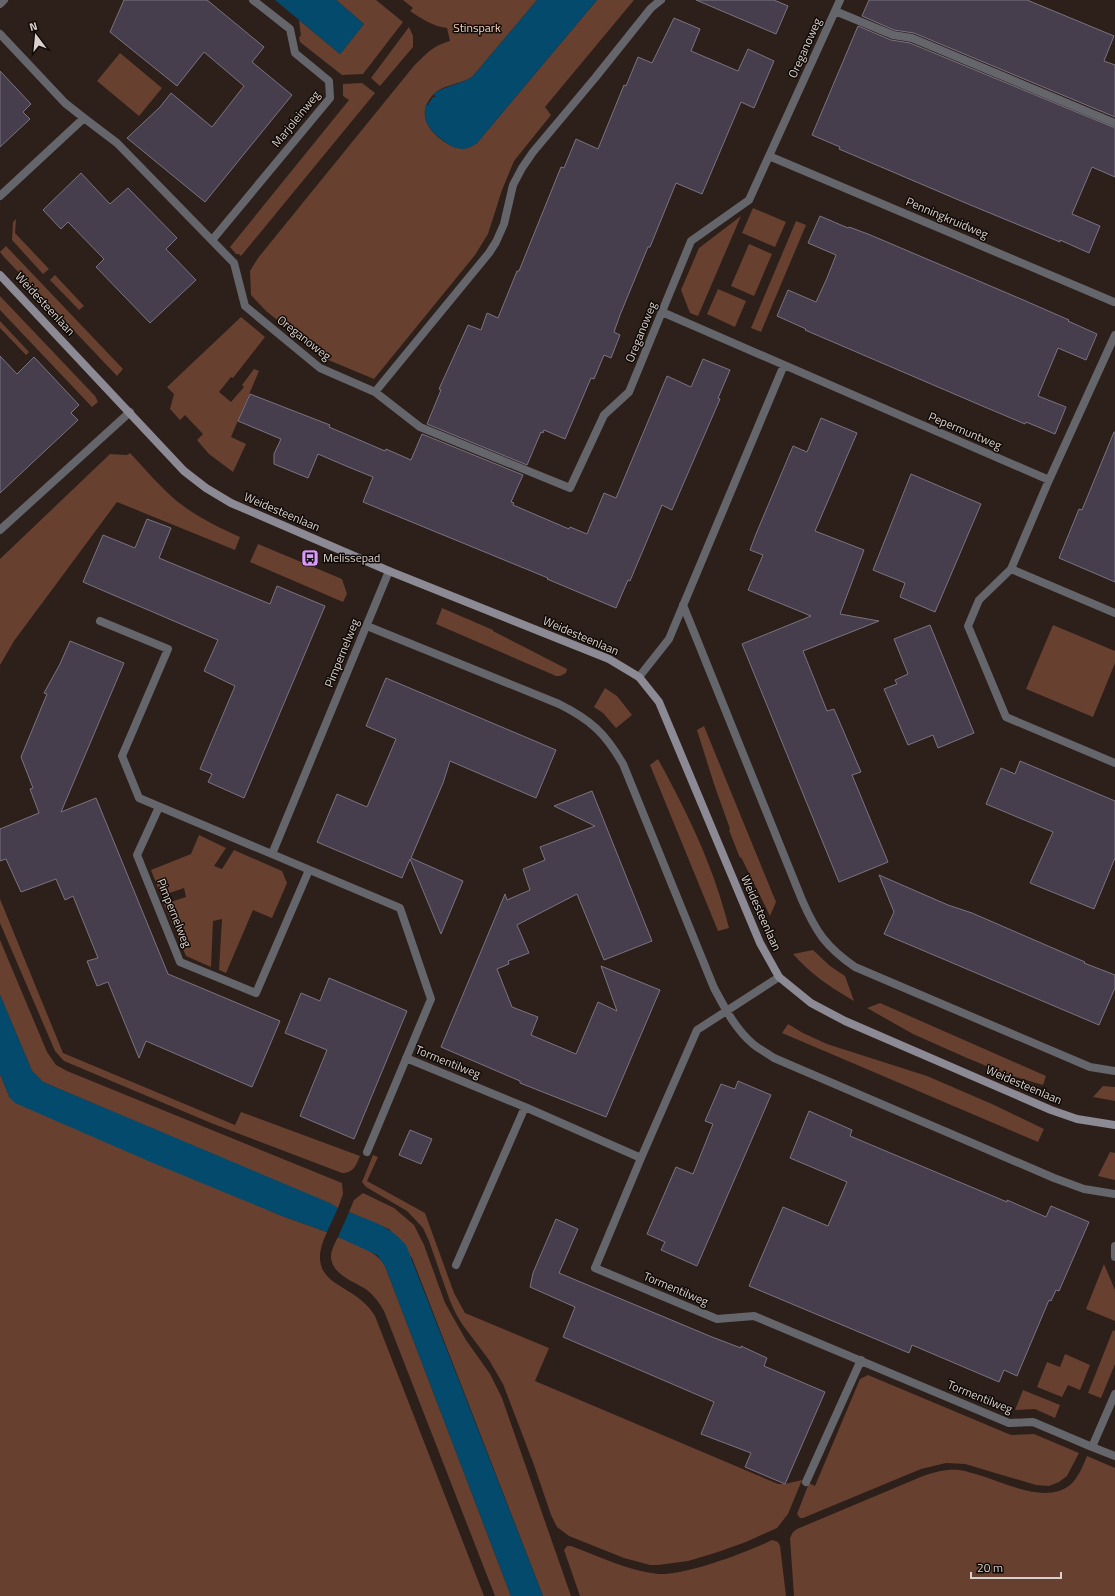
<svg xmlns="http://www.w3.org/2000/svg" width="1115" height="1596" font-family="'Titillium Web',sans-serif">
<style>
.green{fill:#674030}
.water{fill:#044a6c}
.building{fill:#463e4c;stroke:#7b7382}
.lines{fill:none;stroke-linecap:round;stroke-linejoin:round}
.street{stroke:#65656c;stroke-width:8}
.secondary{stroke:#8b8a95;stroke-width:8}
.labels{text-anchor:middle;stroke-width:3;stroke-linejoin:round;paint-order:stroke}
.park-label{font-size:12px;fill:#f6d1c2;stroke:#110b08}
.street-label{font-size:12px;fill:#dad0cc;stroke:#110b08}
.poi-label{font-size:12px;fill:#dad0cc;stroke:#110b08;text-anchor:start}
</style>
<rect width="100%" height="100%" fill="#2d1f19"/>
<path class="green" d="M336 0H376L403 22 363 74 342 75 300 42 299 37 301 36 299 20 340 54 364 24Z
M403 0H537L473 76C461 85 442 84 432 96 419 112 425 126 439 138 452 148 463 153 477 143L597 0H634L545 107 551 115 514 161 502 190 488 234 475 255 374 379 326 359 266 311 251 295 250 271 258 258 413 67C426 54 432 46 450 41L447 28C432 26 422 19 410 11L413 8Z
M409 27 413 36V47L380 86 371 78Z
M120 53 162 88 139 116 97 81Z
M362 83 375 93 241 256 239 254H236L230 247 349 100 343 96V84Z
M753 208 786 222 775 247 742 233Z
M741 216 698 316 690 313 681 290 699 248Z
M16 219 15 233 49 269 43 274 12 240 13 222Z
M796 221 806 225 761 332 751 328Z
M749 244 772 254 754 296 731 286Z
M6 246 123 369 117 376 4 257 0 252Z
M55 275 84 306 79 310 50 280Z
M718 289 746 301 735 327 707 314Z
M0 296 95 396 98 402 92 407 0 310Z
M241 317 265 337 233 378 231 377 219 392 231 402 244 387 242 385 254 369 259 371 231 437 246 444 233 472 209 454 197 440 203 434 185 415 180 420 170 409 174 394 167 387Z
M0 321 29 352 26 355 0 328Z
M130 453C145 469 160 487 178 502 197 517 218 527 240 537L235 550 117 502 14 641 0 665V559L110 454 127 455Z
M258 544 342 579 347 594 343 602 250 562Z
M442 608 493 630V631L567 669 566 673 560 676H556L436 624Z
M1053 625 1115 651V663L1093 717 1026 689Z
M605 688 617 696 632 715 616 728 603 713 594 707Z
M704 726 776 902 770 916 741 857 740 858 729 830 730 829 714 784 697 730Z
M658 759C688 814 714 867 729 928L718 931 650 765Z
M199 835 226 848 214 866 222 869 234 850 282 871 287 883 272 918 253 910 226 973 219 970 222 919 213 921 211 967 186 956 164 904 186 897 184 888 161 896 151 870 191 854Z
M0 899 63 1053 235 1125 241 1112 360 1156C356 1165 354 1173 342 1173L211 1123 64 1061 55 1051 0 923Z
M0 940 47 1052 56 1065 67 1071 342 1183 343 1194 338 1208 43 1082 32 1071 0 995Z
M813 950 830 966 845 976 854 1001C829 986 813 976 793 954Z
M880 1003 1046 1076 1043 1085 1006 1074 967 1058 913 1034 867 1008Z
M788 1024 803 1033 827 1044 927 1076 992 1104 1044 1129 1038 1142 782 1033Z
M0 1074 10 1098 282 1216 327 1232C301 1288 354 1280 375 1316L484 1596H0Z
M1103 1086 1115 1087V1101L1093 1097Z
M1110 1152 1115 1153V1180L1098 1176Z
M373 1155 378 1157 367 1181 425 1213 454 1293 465 1313 549 1348 535 1381 778 1484H785L802 1480 788 1514 777 1528 746 1542 715 1553 688 1561 658 1565H650L624 1558 569 1536 557 1527 551 1515 534 1465 503 1384 489 1360 462 1324 456 1314 450 1301 429 1241 423 1228 407 1211 366 1187 362 1182Z
M363 1193 394 1208 414 1225 424 1245 445 1303 466 1340 490 1374 502 1398 571 1596H543L412 1258 389 1229 349 1212 354 1200Z
M338 1237C354 1244 376 1250 385 1266L511 1596H495L384 1311C379 1302 373 1294 364 1288 352 1281 332 1274 331 1257 331 1250 335 1243 338 1237Z
M1104 1264 1115 1290V1321L1086 1309Z
M1113 1330 1115 1331V1364L1101 1398 1088 1393Z
M1065 1354 1090 1365 1080 1390 1068 1385 1062 1397 1037 1387 1047 1362 1060 1367Z
M868 1375 1011 1435 1034 1434 1079 1453 1067 1476 1059 1482 1049 1486 1036 1485 965 1464 946 1463 921 1469 803 1518H800L797 1514 809 1483 815 1486 860 1379Z
M1023 1390 1060 1405 1055 1418 1035 1409 1015 1410Z
M1087 1456 1115 1468V1596H794L790 1538 793 1532 797 1529 923 1476C935 1472 946 1469 959 1470 967 1471 975 1474 982 1476 1008 1484 1046 1504 1070 1485 1078 1478 1083 1466 1087 1456Z
M772 1540 778 1542 780 1546 786 1596H580L564 1550 567 1546H571C599 1556 628 1571 658 1574 684 1576 748 1552 772 1540Z"/>
<path class="water" d="M275 0H336L364 24 340 54Z
M537 0H597L477 143C464 153 453 149 441 139 429 129 422 121 426 104L429 106 428 104 433 97H436L433 94C446 85 461 85 473 76Z
M0 995 32 1071 43 1082 330 1203 338 1208 327 1232 282 1216 153 1163 15 1103 10 1098 0 1074Z
M349 1212C372 1222 389 1225 406 1245L543 1596H511L385 1266 377 1255 338 1237Z"/>
<path class="building" d="M124 0H207L264 47 252 62 292 95 205 202 127 138 160 107 171 93 212 127 244 86 204 52 177 86 110 32Z
M696 0H774L788 6 776 34Z
M869 0H1027L1114 36 1104 61 1115 65V117L914 33 894 30 862 16Z
M674 18 700 29 691 51 738 71 748 49 774 61 754 108 741 102 702 194 676 183 650 247H648L620 315 614 332 620 335 611 358 604 355 594 379 591 378 565 439 544 430 543 433 541 432 527 465 427 424 441 390 439 389 468 325 481 330 487 313 498 318 517 271H519L561 167 564 168 576 139 598 149 624 85 626 86 638 57 652 63Z
M858 26 891 40 910 43 1115 128V177L1092 167 1072 214 1100 226 1089 253 1060 240V242L968 204 839 149 840 147 812 135Z
M0 71 31 104 23 112 30 119 0 147Z
M81 173 110 204 128 188 177 238 166 249 196 280 150 323 96 267 104 259 68 222 61 229 43 210Z
M820 216 848 228 849 227 868 234 1021 299 1069 320 1068 321 1097 334 1086 360 1058 348 1038 396 1066 407 1055 434 1026 422 1025 424 980 405 805 330 806 329 777 316 788 290 816 302 827 278 836 255 808 243Z
M0 356 17 374 34 357 79 405 71 413 78 420 0 493Z
M703 359 730 370 718 398 720 399 672 510 662 505 630 581 628 580 616 608 547 579 548 578 363 502 373 477 346 466 318 454 308 478 274 464V454L281 439 238 421 250 394 330 425 329 427 385 451 386 449 411 460 422 434 523 475 511 502 514 503 513 505 569 529 570 527 587 534 604 493 616 498 667 376 691 387Z
M821 418 857 433 815 531 864 550 840 614 879 621 803 651 827 711 834 709 861 772 852 775 888 862 839 882 742 644 811 616 748 590 763 555 750 550 756 534 793 446 807 452Z
M1114 432H1115V582L1059 558 1079 509 1082 510Z
M911 474 981 504 935 612 900 597 905 583 873 570Z
M147 519 171 528 159 558 270 604 277 586 325 606 244 798 208 782 212 774 200 769 235 686 204 671 218 640 83 582 103 535 135 548Z
M930 625 974 733 938 748 933 735 908 745 884 689 897 684 895 680 908 674 894 639Z
M70 641 124 663 61 812 96 798 168 974 280 1021 252 1087 146 1041 139 1058 108 982 97 986 87 961 98 958 73 896 65 900 56 879 21 892 6 859 0 861V829L39 813 30 789 33 788 21 757 47 694 44 693 60 664Z
M386 678 556 750 536 798 450 761 443 783 411 858 463 881 441 934 410 859 402 878 317 842 337 794 367 807 396 739 366 726Z
M1020 761 1115 801V858L1094 909 1030 883 1053 832 986 804 1001 768 1015 774Z
M592 791 652 941 604 960 577 894 517 925 529 953 508 961 509 964 497 969 512 1007 538 1017 531 1035 576 1054 598 1002 617 1011 601 966 660 990 606 1117 520 1083V1081L441 1047 505 894 507 900 530 890 523 869 545 860 540 847 595 826 554 806Z
M879 875 948 905 972 913 1085 962 1084 963 1115 975V988L1099 1025 884 934 894 912Z
M329 978 407 1011 354 1139 300 1116 327 1050 285 1033 301 993 320 1001Z
M738 1081 771 1095 697 1266 661 1250 665 1242 647 1234 676 1167 693 1174 713 1124 705 1121 721 1084 735 1089Z
M809 1111 852 1130 850 1136 1007 1202V1200L1046 1217 1051 1206 1089 1222 1059 1291 1056 1290 1051 1301 1049 1300 1017 1376 1004 1370 999 1382 912 1345 909 1353 749 1286 783 1207 828 1226 847 1182 790 1158Z
M410 1130 432 1139 421 1164 399 1155Z
M556 1219 578 1229 559 1273 712 1337 741 1348V1346L767 1358 764 1366 825 1392 785 1484 745 1467 751 1453 701 1434 714 1402 563 1337 575 1307 530 1287 533 1273Z"/>
<g class="lines">
<path class="street" d="M0 4 4 0
M835 11 893 35 912 38 1115 123
M0 34 65 103 84 118
M769 156 1114 302
M0 196 84 118 117 143 234 263 245 306 320 368 375 392 420 427 570 488 604 415 629 392 691 241 749 200 840 0
M213 239 330 98 329 81 295 53 290 29 253 0
M662 312 1049 480
M1115 335 1049 480 1011 569 979 600 968 626 1006 717 1115 763
M375 392 489 253 496 242 504 224 513 185 522 168 533 152 595 78 651 8 661 0
M0 530 130 412
M1011 569 1115 613
M683 605 802 900C816 932 826 947 855 967L1090 1067 1115 1071
M100 621 168 649 122 756 139 798 400 908 431 999 367 1152
M367 626 559 704C591 720 605 733 623 764L714 988C725 1008 735 1029 753 1044 759 1049 767 1053 774 1058L1054 1178 1084 1189 1115 1194
M639 677 669 639 784 365
M159 807 137 855 180 962 256 993 309 870
M272 854 389 571
M406 1058 525 1107 641 1158 595 1268 717 1319 754 1316 1009 1423 1033 1422 1092 1447
M641 1158 697 1030 779 977
M1115 1246V1257
M456 1265 525 1107
M1115 1394 1092 1447 1115 1456
M806 1482 861 1360"/>
<path class="secondary" d="M0 275 184 471 206 488 231 503 389 571 609 659 639 677 659 702 760 943 779 977 811 1003 845 1021 1051 1110 1077 1119 1115 1125"/>
</g>
<defs>
<symbol id="bus-square" viewBox="-11 -11 22 22"><rect x="-9" y="-9" width="18" height="18" rx="4" fill="#da9af6" stroke="#110b08"/><path d="M-5-6H5V4H4V6H2V4H-2V6H-4V4H-5ZM-3.5-4V0h7V-4ZM-3.5 1.2v1.5H-2V1.2ZM2 1.2v1.5H3.5V1.2Z" fill="#111"/></symbol>
</defs>
<g fill-rule="evenodd">
<use href="#bus-square" x="300" y="548" width="20" height="20"/>
</g>
<g class="labels">
<g class="park-label">
<text x="477" y="32">Stinspark</text>
</g>
<g class="street-label">
<text transform="translate(805 48) rotate(-66)" y="4">Oreganoweg</text>
<text transform="translate(296 119) rotate(-51)" y="4">Marjoleinweg</text>
<text transform="translate(947 218) rotate(23)" y="4">Penningkruidweg</text>
<text transform="translate(45 304) rotate(47)" y="4">Weidesteenlaan</text>
<text transform="translate(641 332) rotate(-68)" y="4">Oreganoweg</text>
<text transform="translate(304 338) rotate(38)" y="4">Oreganoweg</text>
<text transform="translate(965 431) rotate(23)" y="4">Pepermuntweg</text>
<text transform="translate(282 512) rotate(23)" y="4">Weidesteenlaan</text>
<text transform="translate(581 636) rotate(23)" y="4">Weidesteenlaan</text>
<text transform="translate(342 653) rotate(-68)" y="4">Pimpernelweg</text>
<text transform="translate(174 913) rotate(68)" y="4">Pimpernelweg</text>
<text transform="translate(761 913) rotate(66)" y="4">Weidesteenlaan</text>
<text transform="translate(448 1062) rotate(22)" y="4">Tormentilweg</text>
<text transform="translate(1024 1085) rotate(23)" y="4">Weidesteenlaan</text>
<text transform="translate(676 1289) rotate(23)" y="4">Tormentilweg</text>
<text transform="translate(980 1397) rotate(22)" y="4">Tormentilweg</text>
</g>
<g class="poi-label">
<text x="323" y="562">Melissepad</text>
</g>
</g>
<g transform="translate(36 36) rotate(344)" stroke="#110b08" stroke-width="3" paint-order="stroke">
<path d="M0-3L7 15L0 10L-7 15Z" fill="#dad0cc"/>
<text y="-6" font-size="11" font-weight="bold" text-anchor="middle" fill="#dad0cc">N</text>
</g>
<path d="M971 1572v6h90v-6" fill="none" stroke="#dad0cc" stroke-width="2"/>
<text x="977" y="1572" font-size="12" fill="#dad0cc" stroke="#110b08" stroke-width="3" paint-order="stroke">20 m</text>
</svg>
